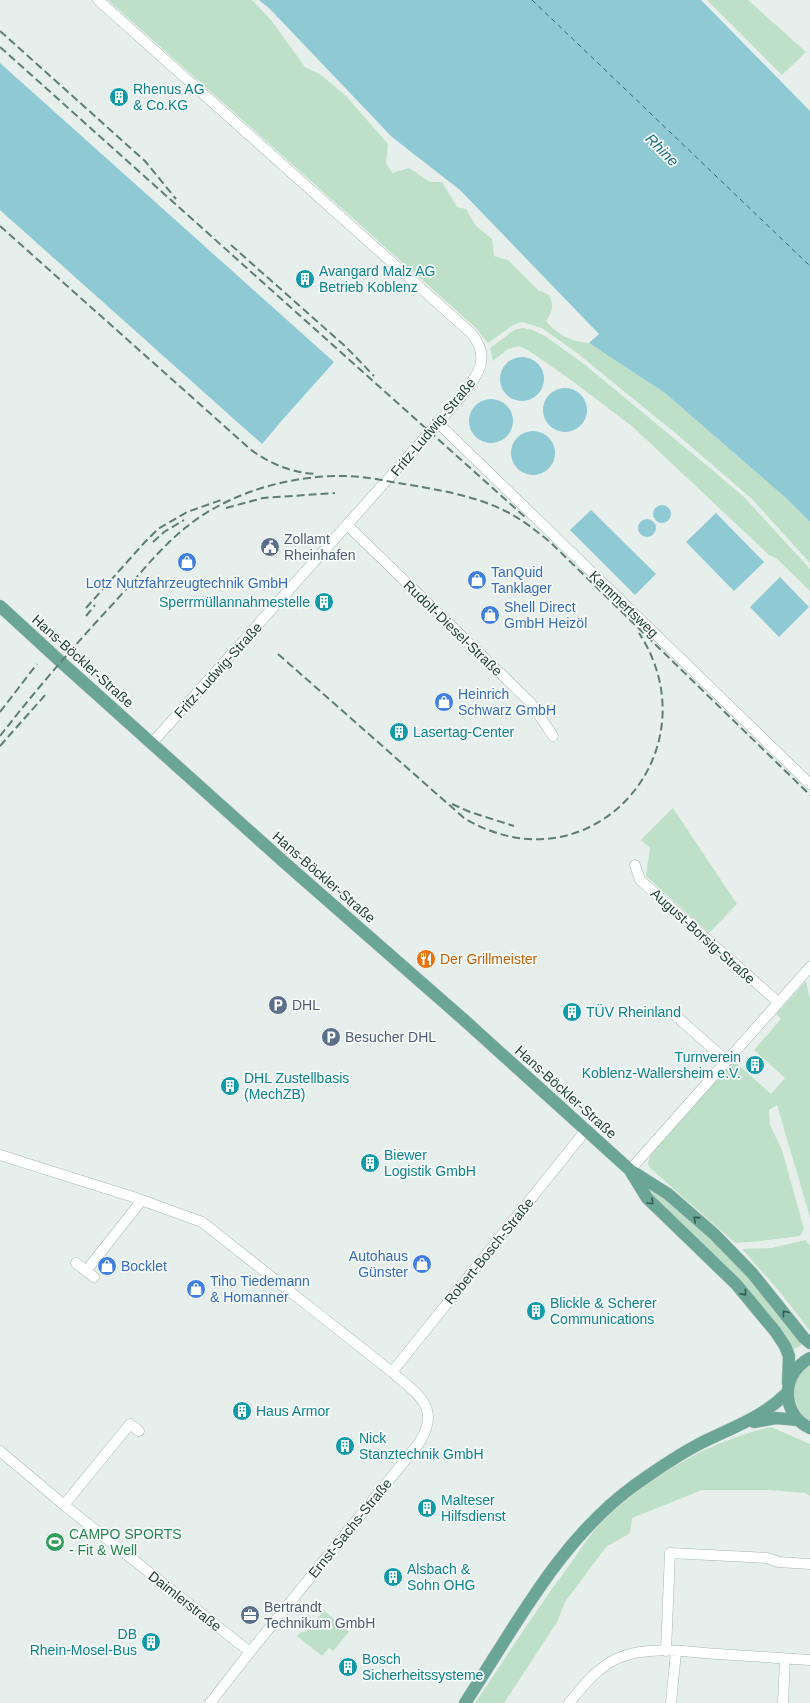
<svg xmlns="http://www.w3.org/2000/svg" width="810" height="1703" font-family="Helvetica,sans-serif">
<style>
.green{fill:#bfe0c8}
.water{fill:#8ec9d4}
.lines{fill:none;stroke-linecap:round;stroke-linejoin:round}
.ferry{stroke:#1c6f80;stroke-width:1;stroke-dasharray:5 4;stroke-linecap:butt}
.minor-casing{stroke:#a8b8b2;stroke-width:11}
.major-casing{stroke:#c2cac8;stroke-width:13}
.minor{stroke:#fff;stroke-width:10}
.major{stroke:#6aa596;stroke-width:12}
.rail{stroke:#5f7d75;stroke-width:2;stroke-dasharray:8 4;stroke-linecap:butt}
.oneway{stroke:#365b51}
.labels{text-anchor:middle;stroke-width:3.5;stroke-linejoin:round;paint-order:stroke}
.culture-label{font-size:14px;fill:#0d838f;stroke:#f7fbf9;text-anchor:start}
.street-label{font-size:14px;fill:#24423a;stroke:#f7fbf9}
.service-label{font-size:14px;fill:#4e5e75;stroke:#f7fbf9;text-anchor:start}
.shop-label{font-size:14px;fill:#366cbe;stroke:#f7fbf9;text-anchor:start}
.food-label{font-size:14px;fill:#c56008;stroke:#f7fbf9;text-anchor:start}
.leisure-label{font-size:14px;fill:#27864d;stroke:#f7fbf9;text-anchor:start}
.water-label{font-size:15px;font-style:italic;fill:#1c6f80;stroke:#f7fbf9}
</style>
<rect width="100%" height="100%" fill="#e6efeb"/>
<path class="green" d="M108 0H251L254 2 271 20 305 67 321 75 345 95 388 144 386 163 392 173 409 168 430 182H442L457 207 466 209 476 226 492 239 494 256 508 260 538 290 549 295C554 306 553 311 546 321 558 335 571 342 589 343L665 393 786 498 810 522V563L752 499 679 436 577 353 542 328 522 322 513 325 488 343 476 328Z
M707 0H748L806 52 782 75Z
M523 328 533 330 545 336 584 364 711 469 744 497 810 569V591L776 558 769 555 633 427 571 380 528 350 519 346 508 349 493 361 490 348 514 330Z
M673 808 737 904 709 933 646 876 650 848 641 840Z
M806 981 810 999V1217L777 1105 769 1110 770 1125 782 1150 804 1229 800 1236 761 1241 735 1243 649 1167 648 1163 652 1152 734 1061 771 1094 785 1078 754 1050 781 1019 776 1014Z
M649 1185 725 1250 803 1342 800 1346 791 1351 645 1187Z
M805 1240 810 1245V1331L780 1292 742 1249 772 1248Z
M810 1364V1421C788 1407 789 1379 810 1364Z
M771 1427 810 1444V1496L805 1493 770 1490H702L632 1518 630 1533 606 1547 565 1602 557 1622 504 1703H475C507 1656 537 1608 571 1563 581 1549 591 1532 604 1520 651 1476 708 1441 771 1427Z
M320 1607 349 1632 333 1651 329 1648 322 1656 297 1636 300 1633 310 1630 322 1612 319 1609Z"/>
<path class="water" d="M259 0H701L810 111V522L786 498 665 393 589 343 599 334 460 190 392 137 270 9Z
M0 63 334 362 284 418 262 444 0 210Z
M500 379a22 22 0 1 1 44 0a22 22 0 1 1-44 0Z
M543 410a22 22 0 1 1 44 0a22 22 0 1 1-44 0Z
M469 421a22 22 0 1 1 44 0a22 22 0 1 1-44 0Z
M511 453a22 22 0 1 1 44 0a22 22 0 1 1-44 0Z
M653 514a9 9 0 1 1 18 0a9 9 0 1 1-18 0Z
M591 510 656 574 635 595 570 530Z
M716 513 764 562 734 591 686 542Z
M638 528a9 9 0 1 1 18 0a9 9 0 1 1-18 0Z
M780 577 809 607 779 637 750 607Z"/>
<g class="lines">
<path class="ferry" d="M532 0 810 266"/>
<defs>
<path id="minor" d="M98 0 471 333C491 357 479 374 462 395 454 404 446 414 438 423L152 743
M438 423 810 784
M347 525 530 702 553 736
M635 865 640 880 778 1002
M676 1016 727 1061
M0 1155 133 1197 202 1222 392 1372C417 1394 442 1407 419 1443L250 1652 210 1703
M630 1170 810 967
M76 1263 86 1271 142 1200
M86 1271 94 1277
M392 1372 586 1130
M0 1451 64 1505 250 1652
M64 1505 130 1424 139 1431
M666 1651 670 1553 767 1558 779 1562 810 1564
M569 1703C583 1686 598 1667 618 1658 649 1645 686 1652 718 1654 749 1656 780 1658 810 1660
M671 1703 676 1652
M783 1703 785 1659"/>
<path id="major" d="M0 606 61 662 285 863 463 1019 630 1170 668 1194 714 1234 752 1273 804 1338 810 1343
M631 1172 647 1198 736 1284 775 1331 785 1346 789 1356 788 1383
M810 1358C781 1373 780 1414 810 1428
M754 1422 776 1418 798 1420
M465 1703C516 1626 559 1540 635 1485 656 1470 678 1455 701 1443 733 1427 760 1419 787 1393"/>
</defs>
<use href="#minor" class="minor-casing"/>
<use href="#major" class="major-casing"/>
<use href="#minor" class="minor"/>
<use href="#major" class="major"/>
<path class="rail" d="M0 31 145 161 176 199
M0 47 526 518
M0 226 250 449C270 464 292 473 317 474
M231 245 346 347 374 376
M226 508 263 498 335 493
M153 542 164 532 184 520
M86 608 144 543 158 529 187 512 221 500
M86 616 95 605
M278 654 464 818C591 894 716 751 639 633
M0 712 37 664
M0 736C35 691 72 648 111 606 135 580 157 551 185 528 228 493 289 475 345 476 365 476 385 481 404 484 440 490 478 496 511 514 524 521 536 531 549 541L810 795
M0 746 46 694
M452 804 470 812 514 826"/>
</g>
<defs><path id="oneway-chevron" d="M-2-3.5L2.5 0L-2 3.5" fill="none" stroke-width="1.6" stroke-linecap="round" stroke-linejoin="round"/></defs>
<g class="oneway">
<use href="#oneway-chevron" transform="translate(651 1202) rotate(46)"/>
<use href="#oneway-chevron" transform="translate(696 1219) rotate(-139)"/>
<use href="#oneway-chevron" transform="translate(744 1293) rotate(49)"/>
<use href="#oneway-chevron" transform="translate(785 1313) rotate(-128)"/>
</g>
<defs>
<symbol id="building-disc" viewBox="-11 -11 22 22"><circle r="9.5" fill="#0f9aa8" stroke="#f7fbf9"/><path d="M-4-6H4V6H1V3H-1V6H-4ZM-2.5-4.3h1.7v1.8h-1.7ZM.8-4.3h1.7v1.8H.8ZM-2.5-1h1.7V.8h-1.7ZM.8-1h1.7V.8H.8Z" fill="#fff"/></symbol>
<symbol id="civic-disc" viewBox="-11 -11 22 22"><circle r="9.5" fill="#5c6f8a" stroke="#f7fbf9"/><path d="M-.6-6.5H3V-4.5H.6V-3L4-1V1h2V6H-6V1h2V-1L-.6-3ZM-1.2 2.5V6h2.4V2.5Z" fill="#fff"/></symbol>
<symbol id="shop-disc" viewBox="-11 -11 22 22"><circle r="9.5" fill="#3f7fe0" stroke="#f7fbf9"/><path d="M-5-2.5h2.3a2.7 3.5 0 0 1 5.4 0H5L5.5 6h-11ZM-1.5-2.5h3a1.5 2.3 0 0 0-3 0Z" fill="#fff"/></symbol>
<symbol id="restaurant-disc" viewBox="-11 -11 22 22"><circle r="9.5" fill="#e8710a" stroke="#f7fbf9"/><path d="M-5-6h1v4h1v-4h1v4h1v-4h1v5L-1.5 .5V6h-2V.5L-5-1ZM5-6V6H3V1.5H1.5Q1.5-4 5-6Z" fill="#fff"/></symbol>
<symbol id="parking-disc" viewBox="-11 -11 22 22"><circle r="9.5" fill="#5c6f8a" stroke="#f7fbf9"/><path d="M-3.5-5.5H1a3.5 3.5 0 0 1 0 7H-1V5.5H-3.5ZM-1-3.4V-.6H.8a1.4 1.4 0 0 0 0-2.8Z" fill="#fff"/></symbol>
<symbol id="stadium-disc" viewBox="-11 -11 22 22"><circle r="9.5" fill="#2e9e5b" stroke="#f7fbf9"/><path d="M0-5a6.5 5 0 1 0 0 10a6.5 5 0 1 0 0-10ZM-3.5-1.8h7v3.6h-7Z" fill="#fff"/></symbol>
<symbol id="office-disc" viewBox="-11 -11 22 22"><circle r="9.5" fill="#5c6f8a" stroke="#f7fbf9"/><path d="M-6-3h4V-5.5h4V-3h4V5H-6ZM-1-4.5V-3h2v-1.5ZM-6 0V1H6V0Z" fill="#fff"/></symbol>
</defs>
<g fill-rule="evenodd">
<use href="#building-disc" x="108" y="86" width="22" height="22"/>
<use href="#building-disc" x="294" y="268" width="22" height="22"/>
<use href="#civic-disc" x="259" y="536" width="22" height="22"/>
<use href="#shop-disc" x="176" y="551" width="22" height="22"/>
<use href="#shop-disc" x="466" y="569" width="22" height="22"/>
<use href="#building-disc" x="313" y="591" width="22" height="22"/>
<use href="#shop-disc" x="479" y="604" width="22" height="22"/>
<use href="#shop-disc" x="433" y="691" width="22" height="22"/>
<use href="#building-disc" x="388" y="721" width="22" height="22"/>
<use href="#restaurant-disc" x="415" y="948" width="22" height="22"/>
<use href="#parking-disc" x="267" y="994" width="22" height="22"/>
<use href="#building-disc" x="561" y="1001" width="22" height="22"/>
<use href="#parking-disc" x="320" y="1026" width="22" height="22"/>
<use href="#building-disc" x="744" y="1054" width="22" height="22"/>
<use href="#building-disc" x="219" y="1075" width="22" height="22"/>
<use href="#building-disc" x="359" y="1152" width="22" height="22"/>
<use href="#shop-disc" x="411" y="1253" width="22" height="22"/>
<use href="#shop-disc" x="96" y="1255" width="22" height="22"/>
<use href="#shop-disc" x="185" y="1278" width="22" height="22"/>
<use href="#building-disc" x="525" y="1300" width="22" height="22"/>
<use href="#building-disc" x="231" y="1400" width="22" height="22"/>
<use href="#building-disc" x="334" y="1435" width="22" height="22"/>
<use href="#building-disc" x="416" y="1497" width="22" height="22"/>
<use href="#stadium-disc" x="44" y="1531" width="22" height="22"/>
<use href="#building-disc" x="382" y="1566" width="22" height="22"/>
<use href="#office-disc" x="239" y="1604" width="22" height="22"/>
<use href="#building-disc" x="140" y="1631" width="22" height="22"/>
<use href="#building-disc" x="337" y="1656" width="22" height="22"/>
</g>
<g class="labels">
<g class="culture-label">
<text x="133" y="94">Rhenus AG<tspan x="133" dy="16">&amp; Co.KG</tspan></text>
<text x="319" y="276">Avangard Malz AG<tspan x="319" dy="16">Betrieb Koblenz</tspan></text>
<text x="310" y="607" text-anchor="end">Sperrmüllannahmestelle</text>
<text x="413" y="737">Lasertag-Center</text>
<text x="586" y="1017">TÜV Rheinland</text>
<text x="741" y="1062" text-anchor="end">Turnverein<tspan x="741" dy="16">Koblenz-Wallersheim e.V.</tspan></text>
<text x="244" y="1083">DHL Zustellbasis<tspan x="244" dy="16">(MechZB)</tspan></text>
<text x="384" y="1160">Biewer<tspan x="384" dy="16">Logistik GmbH</tspan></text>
<text x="550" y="1308">Blickle &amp; Scherer<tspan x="550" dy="16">Communications</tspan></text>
<text x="256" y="1416">Haus Armor</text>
<text x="359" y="1443">Nick<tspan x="359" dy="16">Stanztechnik GmbH</tspan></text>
<text x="441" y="1505">Malteser<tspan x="441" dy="16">Hilfsdienst</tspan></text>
<text x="407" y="1574">Alsbach &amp;<tspan x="407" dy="16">Sohn OHG</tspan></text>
<text x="137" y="1639" text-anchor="end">DB<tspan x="137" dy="16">Rhein-Mosel-Bus</tspan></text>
<text x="362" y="1664">Bosch<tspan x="362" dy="16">Sicherheitssysteme</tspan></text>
</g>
<g class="street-label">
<text transform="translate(433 427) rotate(-50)" y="5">Fritz-Ludwig-Straße</text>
<text transform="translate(624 604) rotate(44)" y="5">Kammertsweg</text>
<text transform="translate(453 628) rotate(44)" y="5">Rudolf-Diesel-Straße</text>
<text transform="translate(83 661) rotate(42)" y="5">Hans-Böckler-Straße</text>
<text transform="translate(218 670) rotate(-48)" y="5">Fritz-Ludwig-Straße</text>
<text transform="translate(324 877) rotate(41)" y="5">Hans-Böckler-Straße</text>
<text transform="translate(703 936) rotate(42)" y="5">August-Borsig-Straße</text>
<text transform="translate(566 1092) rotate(42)" y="5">Hans-Böckler-Straße</text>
<text transform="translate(489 1251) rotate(-51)" y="5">Robert-Bosch-Straße</text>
<text transform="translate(350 1528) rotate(-51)" y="5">Ernst-Sachs-Straße</text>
<text transform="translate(185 1601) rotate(38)" y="5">Daimlerstraße</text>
</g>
<g class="service-label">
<text x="284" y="544">Zollamt<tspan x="284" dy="16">Rheinhafen</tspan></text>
<text x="292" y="1010">DHL</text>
<text x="345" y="1042">Besucher DHL</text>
<text x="264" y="1612">Bertrandt<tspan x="264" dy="16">Technikum GmbH</tspan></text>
</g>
<g class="shop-label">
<text x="491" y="577">TanQuid<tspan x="491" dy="16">Tanklager</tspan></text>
<text x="187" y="588" text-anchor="middle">Lotz Nutzfahrzeugtechnik GmbH</text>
<text x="504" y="612">Shell Direct<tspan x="504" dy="16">GmbH Heizöl</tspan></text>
<text x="458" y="699">Heinrich<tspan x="458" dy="16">Schwarz GmbH</tspan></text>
<text x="408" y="1261" text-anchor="end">Autohaus<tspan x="408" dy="16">Günster</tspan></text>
<text x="121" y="1271">Bocklet</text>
<text x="210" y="1286">Tiho Tiedemann<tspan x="210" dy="16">&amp; Homanner</tspan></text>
</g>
<g class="food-label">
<text x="440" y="964">Der Grillmeister</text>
</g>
<g class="leisure-label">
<text x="69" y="1539">CAMPO SPORTS<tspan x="69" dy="16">- Fit &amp; Well</tspan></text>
</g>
<g class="water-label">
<text transform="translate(662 150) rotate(45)" y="5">Rhine</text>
</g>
</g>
</svg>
